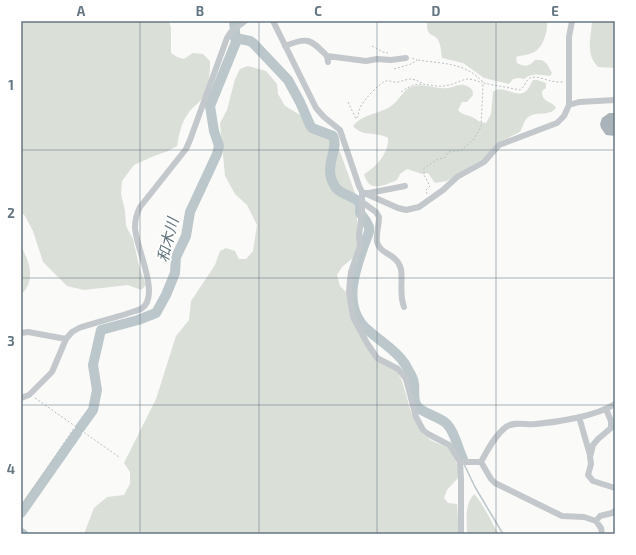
<svg xmlns="http://www.w3.org/2000/svg" width="636" height="555" font-family="'Exo 2','Noto Sans JP',sans-serif">
<style>
.green{fill:#dadfd7}
.lines{fill:none;stroke-linecap:round;stroke-linejoin:round}
.stream{stroke:#bbc7cb;stroke-width:1.5}
.river{stroke:#bbc7cb;stroke-width:10}
.building{fill:#aab3b9}
.path{stroke:#bbbfc2;stroke-width:1;stroke-dasharray:2 2;stroke-linecap:butt}
.street{stroke:#c3c8cc;stroke-width:6}
.grid{fill:none;stroke:#657683;stroke-width:1;stroke-opacity:0.55}
.labels{text-anchor:middle;stroke-width:4;stroke-linejoin:round;paint-order:stroke}
.water-label{font-size:15px;font-style:italic;fill:#60757c;stroke:#fff}
.neatline{fill:none;stroke:#657683;stroke-width:1.5}
.grid-label{font-size:13px;text-anchor:middle;font-weight:bold;fill:#657683}
</style>
<rect width="100%" height="100%" fill="#fafaf8"/>
<path class="green" d="M21 21H169L171 28V53L177 57 184 59 193 53 203 54 210 61C210 74 209 90 201 100 197 105 191 108 188 114 181 122 179 136 177 146L168 151 154 156 134 165 122 181 121 194 125 211 126 226 133 239 139 266 146 285 141 290 128 285 84 290 67 286 43 262 33 231 25 216 21 212Z
M427 21H547C548 30 544 44 537 50 531 55 522 55 516 57L517 63C525 67 529 67 535 60H542L547 64 552 73 550 76C539 75 533 72 524 79L518 78 513 79 509 84 484 78 463 63 442 58C441 53 441 46 439 42 435 31 426 40 427 21Z
M592 21H615V68L598 67C585 53 591 39 592 21Z
M248 66 266 71 277 84 278 94 285 106 302 116 330 138 340 152 355 193 357 215V247L354 257 342 267 337 275 340 286 347 293 351 317 386 365 397 372 402 381 411 412 420 430 424 435 432 441 446 447 452 453 457 464 459 477 447 490 444 498 448 503 457 504 459 534H84L94 508 107 497 124 495 130 484V472L124 463 156 399 176 336 189 320 191 301 215 265 220 251 226 248 235 251 239 259H246L253 251 257 225 247 205 235 194 225 176 220 123 227 110 235 79 240 69Z
M533 80H537L546 83V88L542 91C542 104 552 100 556 108 548 117 538 111 530 116 524 119 523 127 520 132L501 141 483 159 454 176 447 181 435 183 428 173 422 174 407 169 400 174 397 180C383 186 369 193 364 174 376 167 389 153 388 138 376 131 364 138 353 126 362 114 380 114 391 106 399 101 402 91 411 87 423 82 436 90 448 88 456 87 460 82 469 87 472 89 473 91 473 95L467 102H462L458 110C463 116 467 114 474 118 479 121 479 122 486 123L491 114 493 92C503 83 517 100 526 91 530 88 530 84 533 80Z
M21 247C30 261 36 282 21 294Z
M474 494C485 506 490 521 499 534H467C467 520 464 505 474 494Z"/>
<g class="lines">
<path class="stream" d="M464 464 475 487 503 534"/>
<path class="river" d="M235 38 250 41 253 43 288 80 300 102 310 125 312 128 333 136C340 150 321 167 336 188 342 195 354 196 360 203V213L366 221 369 227V232C358 262 338 306 369 331 381 342 396 350 405 364 408 370 413 376 414 383 415 389 413 399 416 404 419 413 440 416 447 424 456 434 457 447 463 459
M80 428 93 410 97 390 93 365 101 330 138 320 156 313 166 295 175 273 176 257 186 236 190 212 217 154 219 146 214 131 210 106 236 42 234 21
M21 513 77 433
M21 533 23 534"/>
</g>
<path class="building" d="M609 113H615V136L606 135 601 128 600 124 602 118Z"/>
<g class="lines">
<path class="path" d="M372 46 383 52 388 53
M418 60C443 64 464 62 483 82
M394 69 411 64 417 60 412 58
M401 92C423 76 428 90 449 85 455 84 461 80 467 79 472 79 478 81 482 83
M348 102 356 119C359 116 358 112 360 108 363 101 379 83 386 81 390 80 394 83 398 82 410 79 410 77 422 83
M427 194 426 190 430 186 424 175V168L438 159 444 158 449 152 454 151H461L473 140 481 127 483 83 520 90C525 87 525 81 530 78 536 75 545 80 551 81 555 82 560 82 564 82
M35 398 119 457
M21 507 74 428"/>
<path class="street" d="M273 21 316 108 324 117 340 130 359 186 362 192 398 208 406 210 419 207 443 190 457 177 484 162 499 145 557 123 564 116 569 105V37L572 21
M285 46C309 36 311 40 327 56L328 62
M327 56 366 61 377 59 391 60 406 58
M569 105 579 102 615 100
M362 192V212L359 235 360 246 351 272 350 280 349 291 353 317 367 343 377 358 398 369 406 379 416 417 423 430 428 434 449 445 452 449 460 462 461 479V534
M366 193H369L405 186
M362 202 376 212 379 217C379 225 376 233 377 242 380 255 397 253 401 269 403 282 399 294 404 307
M21 333 28 332 66 339
M21 398 29 395 52 372 66 339 72 332 79 328C94 323 110 319 126 314 131 312 136 311 141 309 162 296 135 247 135 227 135 220 137 213 140 207L186 149 190 140 227 38 231 32 245 21
M606 409 611 421V428L598 439 593 445 590 457 591 464 588 475 593 481 615 488
M579 417 590 455
M460 462H481C487 451 495 435 506 427 514 421 526 425 536 424 559 422 596 416 615 404
M481 462 491 479 495 483 562 516 584 517 596 521 601 528 602 534
M596 521 600 516 612 513 615 511"/>
</g>
<path class="grid" d="M140 21V534M259 21V534M377 21V534M496 21V534M21 150H615M21 278H615M21 405H615"/>
<g class="labels">
<g class="water-label">
<text transform="translate(168 240) rotate(-76)" y="5">和木川</text>
</g>
</g>
<rect width="636" height="555" fill="none" stroke="#ffffff" stroke-width="44"/>
<rect x="22" y="22" width="592" height="511" class="neatline"/>
<g class="grid-label">
<text x="81" y="16">A</text>
<text x="200" y="16">B</text>
<text x="318" y="16">C</text>
<text x="436" y="16">D</text>
<text x="555" y="16">E</text>
<text x="11" y="90">1</text>
<text x="11" y="218">2</text>
<text x="11" y="346">3</text>
<text x="11" y="474">4</text>
</g>
</svg>
